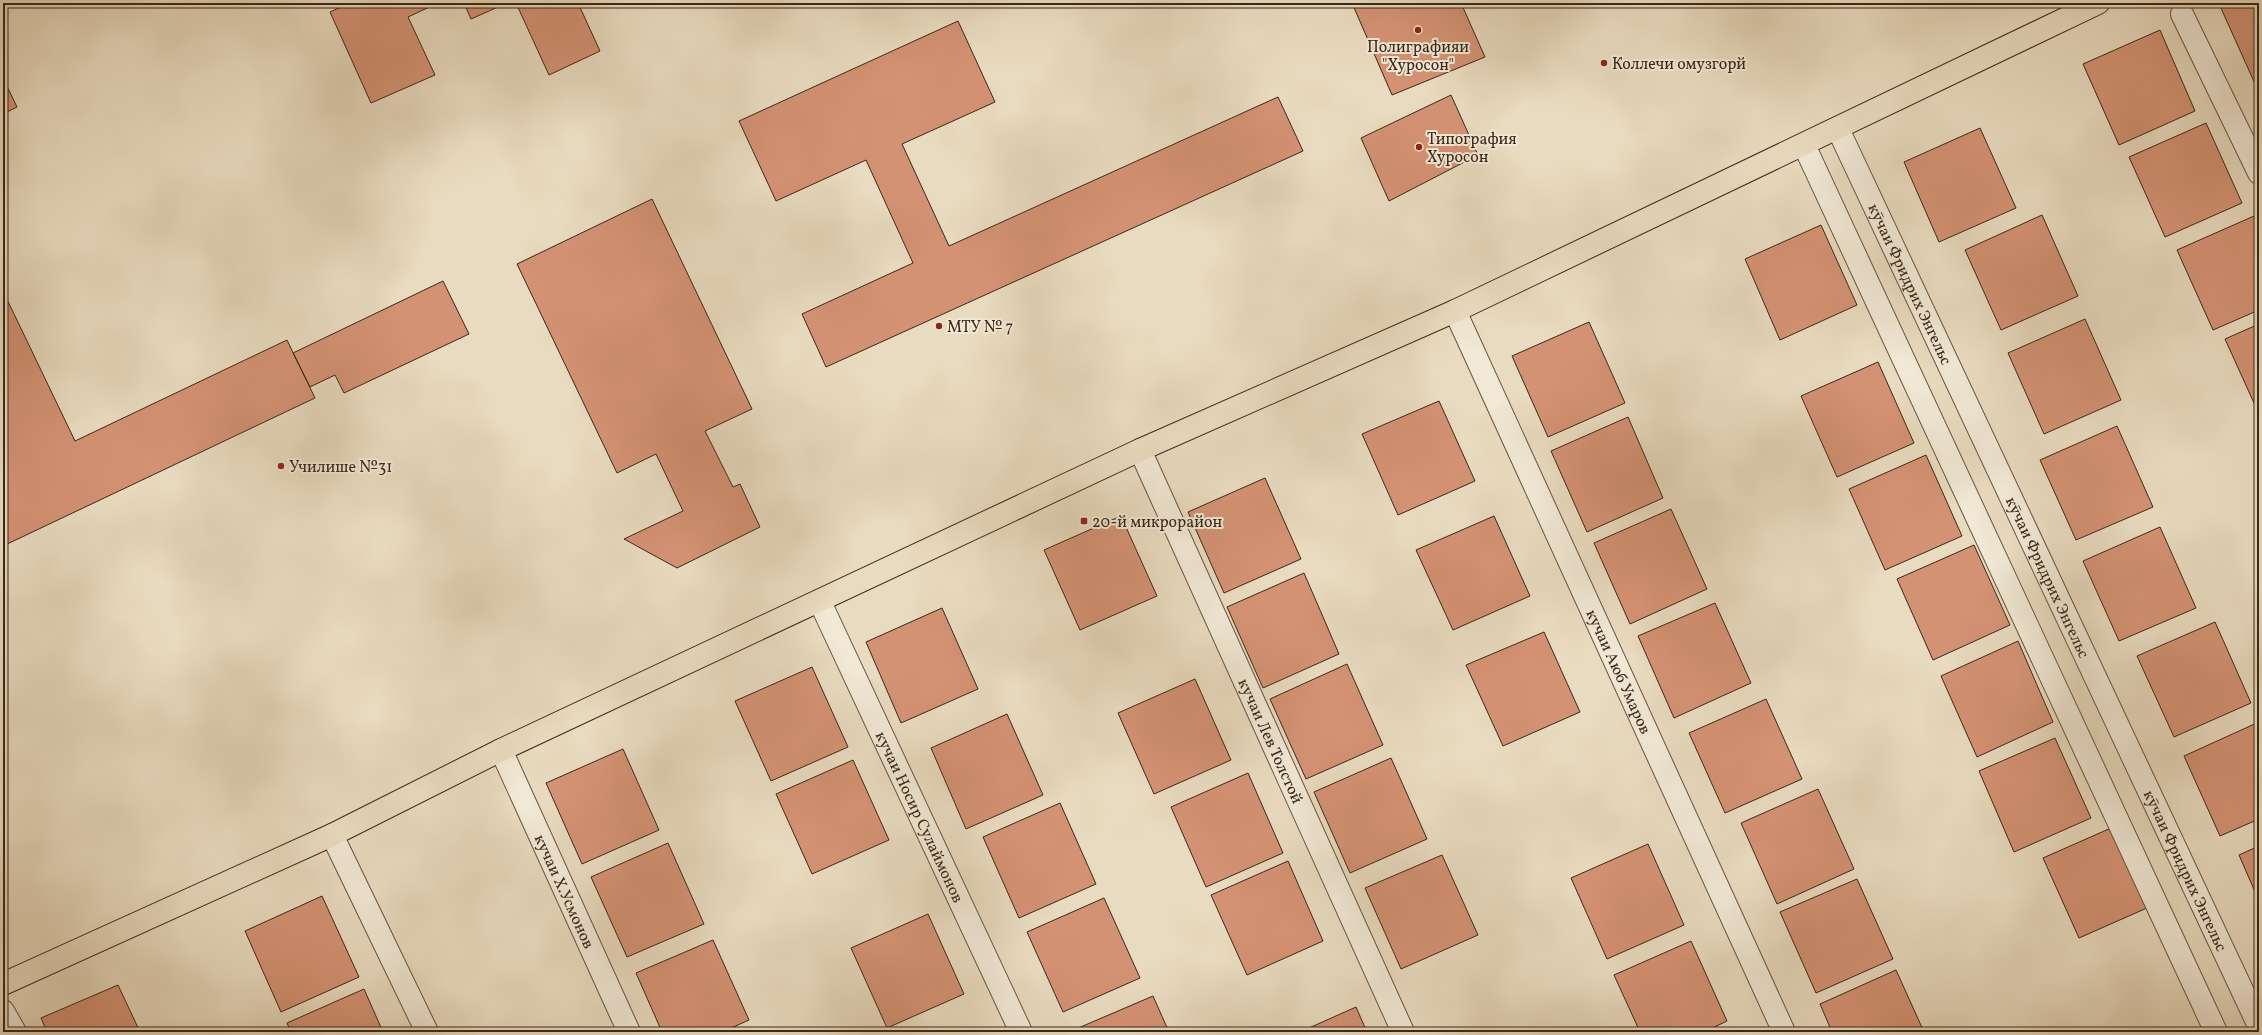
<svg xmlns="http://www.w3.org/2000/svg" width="2262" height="1035" font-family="Vollkorn,serif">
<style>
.building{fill:#d49274;stroke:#3a2719}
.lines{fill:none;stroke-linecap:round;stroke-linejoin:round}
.minor-casing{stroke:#665442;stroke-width:24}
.major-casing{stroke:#3a2719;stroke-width:24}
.minor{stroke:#f1e8d5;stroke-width:22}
.major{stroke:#e9dbbf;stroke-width:22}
.poi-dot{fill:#8f2418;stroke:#f1e8d5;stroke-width:1.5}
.labels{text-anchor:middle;stroke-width:4;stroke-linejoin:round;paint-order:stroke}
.poi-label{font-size:16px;fill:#3a2719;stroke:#f1e8d5;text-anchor:start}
.street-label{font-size:16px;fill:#3a2719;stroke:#f1e8d5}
</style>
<rect width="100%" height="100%" fill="#e9dbbf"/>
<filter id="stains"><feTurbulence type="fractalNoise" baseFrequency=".005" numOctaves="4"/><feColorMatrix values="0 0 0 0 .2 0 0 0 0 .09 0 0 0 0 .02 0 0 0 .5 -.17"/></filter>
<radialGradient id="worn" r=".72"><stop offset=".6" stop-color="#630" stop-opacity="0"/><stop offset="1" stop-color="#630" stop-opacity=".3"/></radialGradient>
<path class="building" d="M350 3H438L408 17 435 75 371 103 330 12Z
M464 3H507L471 19Z
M516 3H578L600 51 549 75Z
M1352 3H1461L1485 57 1392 95Z
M2227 3H2259V85L2256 86 2220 6Z
M958 21 995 102 902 144 949 246 1278 97 1303 151 826 367 802 314 913 263 866 160 776 201 739 121Z
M2160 30 2195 111 2119 145 2083 64Z
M3 78 17 107 3 114Z
M1451 95 1478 155 1389 201 1361 138Z
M2206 123 2242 203 2165 237 2129 157Z
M1980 128 2016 208 1939 242 1904 162Z
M652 199 752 409 705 431 733 487 740 484 760 527 677 568 624 539 683 511 656 454 617 473 517 264Z
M2042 215 2078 296 2001 330 1965 250Z
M2254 216 2259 227V310L2213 330 2177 250Z
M1821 225 1857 305 1780 340 1745 259Z
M443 281 469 334 344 393 335 375 310 387 293 353Z
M3 291 75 441 287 340 315 398 3 546Z
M2085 319 2121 400 2044 434 2008 353Z
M1589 322 1625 403 1548 437 1512 356Z
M2259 324V414L2225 339Z
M1878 362 1914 443 1837 477 1801 396Z
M1439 401 1475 481 1398 515 1362 434Z
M1628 417 1663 498 1587 532 1551 451Z
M2117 426 2153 507 2076 540 2040 460Z
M1926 455 1962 536 1885 570 1849 489Z
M1265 478 1301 559 1224 593 1188 512Z
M1671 509 1707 589 1630 624 1594 543Z
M1121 516 1157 596 1080 630 1044 550Z
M1494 516 1530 596 1453 630 1416 550Z
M2160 527 2196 608 2119 641 2083 561Z
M1974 545 2010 625 1933 660 1897 579Z
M1304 573 1339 654 1263 688 1227 607Z
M1715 603 1751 683 1674 718 1638 636Z
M942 608 978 689 901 723 866 642Z
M2215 622 2251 703 2174 737 2137 656Z
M1544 632 1580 712 1503 746 1466 665Z
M2018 641 2053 722 1977 757 1941 676Z
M1347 664 1383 745 1306 779 1270 699Z
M812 667 848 747 771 781 735 701Z
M1195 679 1231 760 1154 794 1118 713Z
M1766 699 1802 779 1725 813 1689 733Z
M1007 714 1043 795 966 829 931 748Z
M2259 722V819L2220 836 2184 756Z
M2055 738 2091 818 2014 852 1979 771Z
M623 749 659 830 582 864 546 783Z
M1391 758 1427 839 1350 873 1314 792Z
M853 760 889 840 812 874 776 794Z
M1248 773 1283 853 1206 887 1171 807Z
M1818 789 1854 869 1777 904 1741 823Z
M1060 803 1096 884 1019 918 983 837Z
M2120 824 2156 904 2079 938 2043 858Z
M668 843 704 924 627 957 591 877Z
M1648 844 1684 925 1607 959 1571 878Z
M2259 846V901L2239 855Z
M1442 855 1478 935 1401 969 1365 888Z
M1288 861 1323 941 1247 975 1211 895Z
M1857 879 1893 959 1816 993 1780 912Z
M322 896 359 977 281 1012 245 931Z
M1104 898 1140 978 1063 1012 1027 932Z
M928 914 964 994 887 1028 851 948Z
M713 940 749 1020 722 1032H662L636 973Z
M1691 941 1727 1021 1704 1032H1640L1614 975Z
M1896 970 1924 1032H1832L1820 1004Z
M118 985 140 1032H47L41 1018Z
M364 989 383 1032H291L287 1023Z
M1153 996 1169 1032H1077L1076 1029Z
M1356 1007 1367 1032H1300Z"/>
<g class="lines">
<defs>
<g id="minor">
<path d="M2182 14 2259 173"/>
<path id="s1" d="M1838 129 2259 1026"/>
<path d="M1804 145 2216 1032"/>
<path id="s2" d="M1455 311 1784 1032"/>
<path id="s3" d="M1140 450 1403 1032"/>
<path id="s4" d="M820 602 1021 1032"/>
<path id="s5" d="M501 750 629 1032"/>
<path d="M332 835 427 1032"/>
<path d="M3 1011 15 1032"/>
</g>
<path id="major" d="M3 984 332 835 501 750 1140 450 1455 311 2098 3"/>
</defs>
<use href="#minor" class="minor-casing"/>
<use href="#major" class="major-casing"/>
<use href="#minor" class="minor"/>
<use href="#major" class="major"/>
</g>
<g class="poi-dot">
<circle cx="1418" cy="30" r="4"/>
<circle cx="1604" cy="63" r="4"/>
<circle cx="1419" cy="147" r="4"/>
<circle cx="939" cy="326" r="4"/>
<circle cx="281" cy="466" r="4"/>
<rect x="1080" y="517" width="8" height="8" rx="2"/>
</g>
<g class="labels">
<g class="poi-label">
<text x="1418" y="52" text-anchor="middle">Полиграфияи<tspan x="1418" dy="18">"Хуросон"</tspan></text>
<text x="1612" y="69">Коллечи омузгорй</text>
<text x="1427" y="144">Типография<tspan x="1427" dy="18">Хуросон</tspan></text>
<text x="947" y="332">МТУ № 7</text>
<text x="289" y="472">Училише №31</text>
<text x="1092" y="527">20-й микрорайон</text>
</g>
<g class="street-label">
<text dy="6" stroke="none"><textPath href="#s1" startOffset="171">кӯчаи Фридрих Энгельс</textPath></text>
<text dy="6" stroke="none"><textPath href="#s1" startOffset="495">кӯчаи Фридрих Энгельс</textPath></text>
<text dy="6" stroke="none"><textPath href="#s2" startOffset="396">кучаи Аюб Умаров</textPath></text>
<text dy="6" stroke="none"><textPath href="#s3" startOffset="319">кучаи Лев Толстой</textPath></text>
<text dy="6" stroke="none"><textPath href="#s4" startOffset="237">кучаи Носир Сулаймонов</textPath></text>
<text dy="6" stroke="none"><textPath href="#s1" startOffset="819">кӯчаи Фридрих Энгельс</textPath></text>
<text dy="6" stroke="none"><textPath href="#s5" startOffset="155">кучаи Х.Усмонов</textPath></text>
</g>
</g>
<rect width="2262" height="1035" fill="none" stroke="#e9dbbf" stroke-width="16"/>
<rect x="4" y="4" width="2254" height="1027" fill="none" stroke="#3a2719" stroke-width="2"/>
<rect x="8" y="8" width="2246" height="1019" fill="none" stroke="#3a2719"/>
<rect width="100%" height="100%" filter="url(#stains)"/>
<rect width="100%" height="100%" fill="url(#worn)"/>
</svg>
